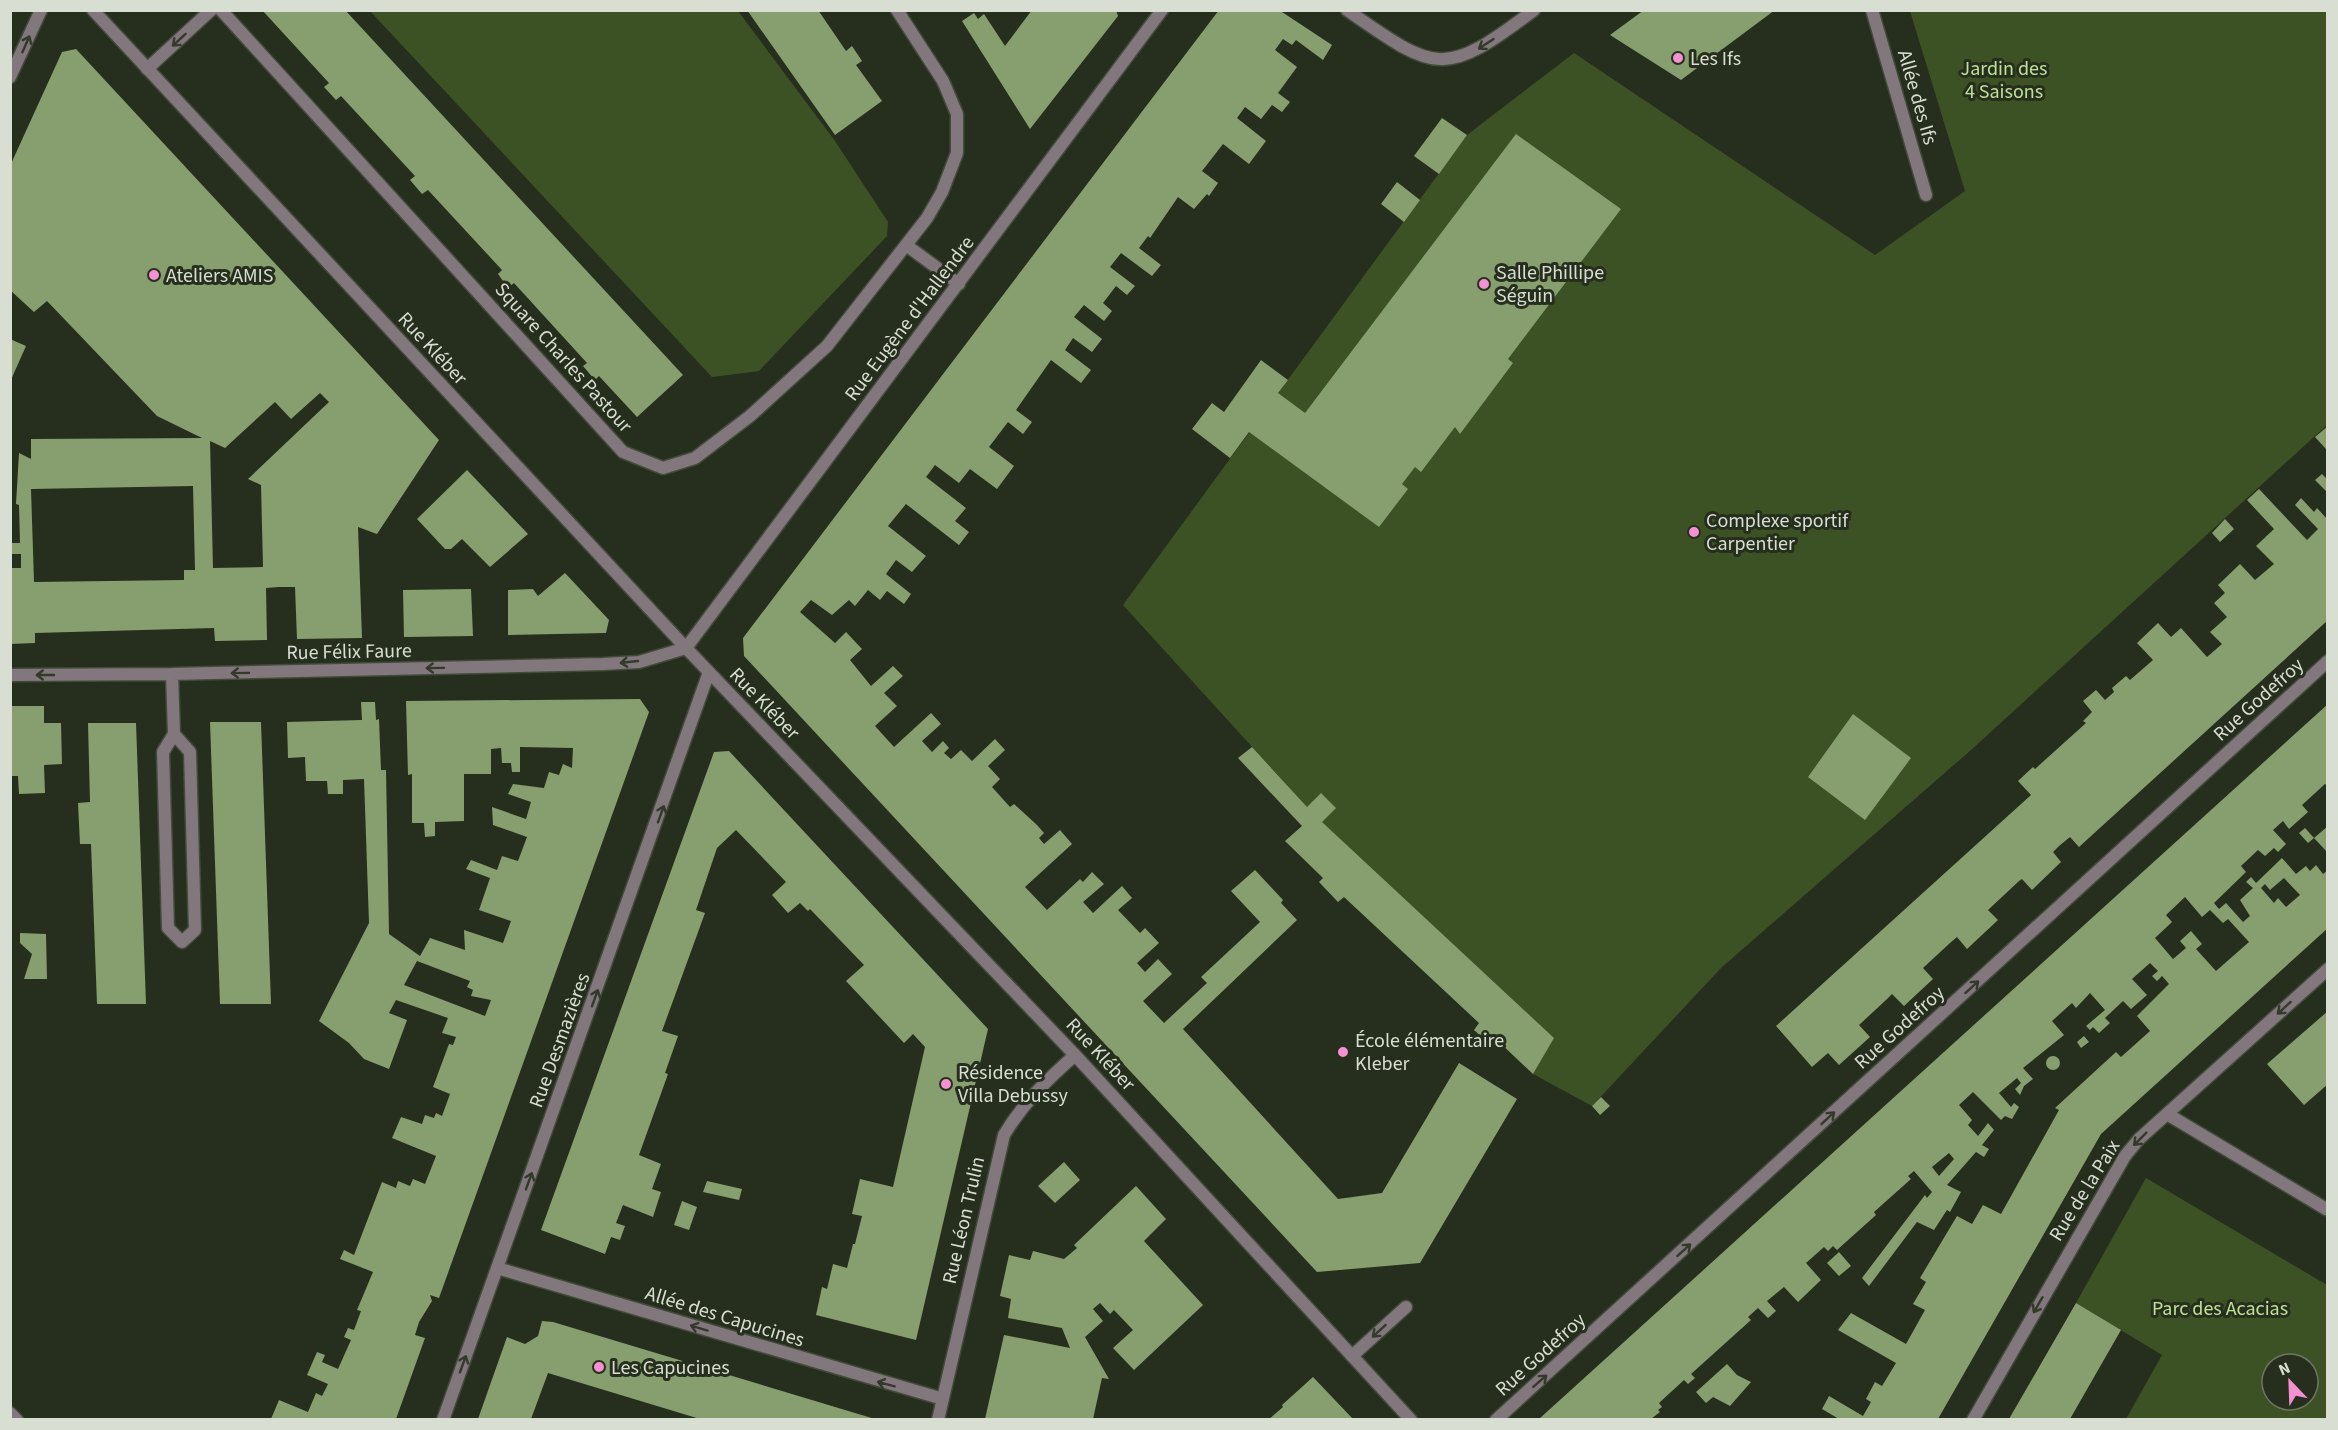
<svg xmlns="http://www.w3.org/2000/svg" width="2338" height="1430" font-family="'Source Sans 3',sans-serif">
<style>
.green{fill:#3d5224;fill-rule:evenodd}
.building{fill:#879f6f;fill-rule:evenodd}
.lines{fill:none;stroke-linecap:round;stroke-linejoin:round}
.service-casing{stroke:#424b3a;stroke-width:15}
.minor-casing{stroke:#424b3a;stroke-width:15}
.service{stroke:#81777d;stroke-width:12}
.minor{stroke:#81777d;stroke-width:12}
.oneway{stroke:#343a2b}
.poi-dot{fill:#f491d3;stroke:#262f1d;stroke-width:2}
.labels{text-anchor:middle;stroke-width:6;stroke-linejoin:round;paint-order:stroke}
.poi-label{font-size:20px;fill:#d8ded2;stroke:#262f1d;text-anchor:start}
.park-label{font-size:20px;fill:#bde197;stroke:#262f1d}
.street-label{font-size:20px;fill:#d8ded2;stroke:#262f1d}
</style>
<rect width="100%" height="100%" fill="#262f1d"/>
<path class="green" d="M370 11H738L835 141 888 222 887 236 759 371 712 377Z
M1910 11H2327V425L1971 750 1721 968 1592 1106 1533 1074 1553 1038 1314 815 1123 605 1467 135 1574 53 1875 255 1965 191Z
M2146 1178 2327 1285V1419H2126L2162 1355 2076 1303ZM2272 1364H2308V1400H2272Z"/>
<path class="building" d="M262 10H345L683 375 637 417 599 376 595 380 583 366 587 363 514 283 509 287 503 281 498 274 502 270 428 190 422 194 410 180 415 176 341 96 336 100 324 87 329 83Z
M747 10H818L846 51 852 46 862 61 856 65 882 101 835 135Z
M1032 10H1116L1118 16 1030 129 962 21 974 13 978 19 984 14 1005 46Z
M1219 10H1279L1332 45 1323 60 1296 40 1292 45 1283 39 1275 50 1297 67 1278 93 1290 102 1282 112 1272 105 1261 119 1245 107 1237 118 1266 141 1249 164 1223 144 1202 171 1218 183 1209 196 1207 194 1194 209 1178 197 1150 238 1148 236 1139 248 1161 265 1152 276 1121 253 1110 267 1135 286 1127 295 1116 286 1103 303 1112 311 1104 321 1084 305 1074 317 1102 339 1092 352 1073 338 1065 350 1091 370 1081 383 1051 360 1016 410 1032 422 1023 434 1008 422 989 447 1014 466 997 489 970 469 959 483 935 465 926 477 966 508 955 521 969 532 959 545 906 504 888 526 926 556 912 572 896 560 886 574 911 594 904 604 887 591 880 600 868 590 855 606 849 600 832 615 811 600 800 612 835 643 846 632 862 649 850 660 871 686 893 666 903 676 884 693 897 706 875 726 894 747 931 713 941 724 922 741 932 752 943 741 949 748 944 753 951 759 961 750 972 761 995 739 1005 750 988 766 1000 779 992 787 1010 807 1014 804 1037 825 1044 833 1039 838 1044 844 1060 830 1072 844 1025 887 1047 910 1080 879 1083 882 1092 872 1104 884 1083 902 1093 913 1122 886 1132 898 1118 910 1140 933 1145 928 1159 943 1137 963 1145 972 1158 959 1172 974 1143 1001 1164 1023 1207 983 1201 977 1260 922 1231 891 1255 870 1283 900 1281 903 1297 920 1183 1029 1338 1199 1382 1193 1459 1063 1517 1099 1420 1263 1317 1272 744 656 743 638Z
M1644 10H1775L1681 80 1610 35Z
M76 49 439 440 377 534 358 527 362 638 297 639 295 587H279L266 588 267 640 215 641 214 628 35 633V643L10 644V568H21V554H10V543H20L19 505 16 504 19 453 31 459V439L202 438 157 416 47 301 34 312 10 290V166L62 52ZM320 393 329 402 248 479 261 485 263 567 213 568 210 441 225 448 275 402 291 419ZM193 486 195 570H184V580L34 582 31 489Z
M1442 118 1467 135 1439 174 1414 156Z
M1516 134 1621 209 1508 359 1513 363 1460 434 1455 427 1421 472 1415 467 1402 484 1408 489 1379 527 1249 432 1230 458 1192 429 1212 403 1224 412 1261 360 1288 380 1278 393 1305 413Z
M1397 182 1420 200 1404 222 1381 204Z
M10 339 26 346 10 382Z
M2328 426V448L2326 449 2315 437Z
M467 470 528 534 490 567 462 539 451 549H445L417 519Z
M2322 474 2328 480V493L2315 480Z
M2259 489 2307 540 2318 529 2295 505 2301 498 2314 512 2317 508 2328 520V620L2079 847 2070 837 2059 846 2053 852 2061 862 2032 890 2022 879 2019 881 1988 910 1998 920 1967 949 1957 937 1950 943 1923 968 1933 979 1904 1006 1892 994 1886 1000 1859 1025 1870 1037 1839 1065 1828 1053 1812 1067 1776 1026 2031 795 2018 781 2033 767 2035 769 2086 723 2083 721 2092 712 2083 701 2096 690 2105 700 2114 692 2112 688 2126 676 2130 680 2153 660 2137 643 2158 623 2171 637 2181 628 2207 657 2222 644 2210 632 2227 617 2214 603 2225 593 2218 585 2240 564 2255 580 2274 564 2256 546 2274 529 2247 500Z
M2225 519 2234 529 2220 542 2212 533Z
M565 573 609 620 606 633 508 635V590L533 589 538 596Z
M471 589 473 636 404 637 403 590Z
M640 699 649 712 439 1298 430 1295 432 1301 419 1322 415 1335 425 1338 396 1419H271L279 1400 308 1412 316 1393 322 1396 328 1384 307 1375 317 1352 325 1355 322 1362 338 1369 351 1340 344 1337 348 1328 354 1330 361 1311 357 1310 373 1272 340 1259 344 1250 354 1255 382 1182 396 1188 398 1181 410 1186 413 1179 425 1184 436 1156 392 1138 401 1117 422 1124 425 1115 434 1118 436 1113 442 1116 450 1094 433 1087 449 1044 453 1045 456 1037 442 1033 448 1018 396 1000 389 1013 407 1020 389 1069 364 1059 349 1043 319 1021 369 923 364 779 343 780V794H328L327 781H306L305 757 288 758 287 722 362 720 361 702H375L376 720 379 719 381 770H386L389 934 420 956 430 938 465 950 464 930 503 943 511 921 479 910 490 878 466 869 471 860 497 870 502 856 518 861 527 837 493 825 492 807 526 819 531 802 508 794 513 784 544 788 549 772 559 775 563 764 572 768 573 748 520 747V772H512L511 763H502L501 748 491 749V774H464V821L435 822V836L425 837 424 823H412V774L408 775 406 701ZM417 961 470 981 467 987 473 990 471 996 491 1000 485 1016 404 985Z
M2328 704V786L2325 784 2302 805 2308 812 2289 829 2283 821 2273 830 2286 844 2278 852 2274 848 2265 856 2258 850 2241 866 2246 872 2214 903 2219 909 2226 903 2243 922 2250 916 2240 900 2253 888 2246 882 2251 877 2256 883 2282 858 2296 874 2306 866 2310 871 2316 865 2323 874 2328 870V928L2101 1134 1938 1419H1839L1822 1409 1829 1396 1863 1416 1871 1402 1866 1399 1875 1382 1882 1386 1896 1363 1838 1330 1851 1313 1906 1344 1925 1310 1913 1304 1926 1282 1920 1278 1957 1216 1972 1224 1983 1205 2001 1214 2059 1110 2055 1108 2116 1052 2121 1057 2150 1031 2137 1016 2169 984 2162 976 2157 981 2152 976 2158 971 2150 963 2132 979 2147 995 2131 1009 2123 1001 2105 1018 2110 1023 2099 1033 2093 1027 2090 1030 2086 1026 2105 1010 2090 993 2076 1008 2072 1003 2052 1021 2064 1035 2023 1068 2033 1079 2024 1086 2020 1095 2015 1089 2021 1083 2017 1078 1999 1093 2011 1107 2014 1103 2019 1107 2012 1119 2005 1116 2001 1120 1973 1092 1959 1105 1972 1120 1968 1125 1978 1136 1988 1123 1994 1130 1982 1145 1989 1149 1984 1157 1976 1152 1947 1185 1961 1192 1950 1212 1947 1210 1934 1230 1917 1222 1869 1286 1862 1278 1925 1195 1927 1198 1932 1192 1914 1171 1908 1176 1911 1179 1874 1212 1876 1215 1837 1250 1833 1246 1828 1251 1824 1247 1806 1263 1821 1280 1798 1302 1784 1287 1767 1301 1776 1311 1768 1318 1758 1308 1748 1317 1751 1320 1691 1374 1695 1378 1688 1384 1684 1380 1659 1403 1662 1407 1658 1410 1660 1412 1651 1419H1539ZM2284 878 2300 895 2286 907 2278 898 2274 903 2261 888 2265 884 2270 890ZM2185 897 2202 917 2210 910 2223 923 2228 919 2249 942 2216 971 2196 949 2202 944 2191 931 2180 941 2186 948 2173 959 2155 938 2172 922 2166 915ZM1949 1153 1954 1159 1939 1176 1932 1167Z
M10 706H44V723H61L62 764 44 765 45 793 19 794 18 776H10Z
M1853 714 1911 758 1865 820 1808 777Z
M210 722H261L271 1004H220Z
M88 723H136L146 1004H97L91 844H80L78 803 90 802Z
M1252 747 1307 807 1321 793 1336 808 1322 822 1554 1038 1533 1074 1498 1041 1493 1047 1474 1030 1479 1023 1344 897 1338 902 1319 882 1323 878 1285 841 1302 826 1238 758Z
M729 751 988 1029 916 1340 816 1315 822 1287 827 1289 833 1264 847 1268 853 1244H855L862 1216 852 1214 860 1179 893 1187 925 1047 913 1034 904 1043 846 981 864 965 810 909 808 911 800 903 788 913 772 895 786 882 736 830 717 848 696 910 705 913 662 1031 678 1036 665 1073 668 1074 639 1155 661 1164 652 1189 661 1192 653 1217 623 1205 616 1223 625 1226 620 1240 611 1237 605 1254 541 1230 714 752Z
M2328 826V853L2314 838Z
M2305 828 2314 838 2308 843 2299 833Z
M20 933 46 934 47 979H24L32 954 20 943Z
M2328 1011V1084L2304 1105 2267 1064Z
M2084 1036 2089 1042 2081 1048 2077 1042Z
M2046 1063a7 7 0 1 1 14 0a7 7 0 1 1-14 0Z
M1601 1097 1610 1106 1600 1115 1592 1106Z
M1064 1162 1080 1180 1055 1203 1038 1186Z
M707 1181 742 1189 739 1200 703 1192Z
M1136 1186 1166 1219 1144 1241 1203 1305 1134 1370 1113 1348 1133 1330 1114 1310 1110 1314 1100 1303 1093 1309 1103 1321 1085 1337 1109 1379 1102 1378 1093 1419H985L1004 1335 1070 1348 1062 1328 1008 1318 1011 1299 1000 1296 1009 1255 1030 1260 1033 1251 1064 1259 1077 1248 1074 1245Z
M682 1201 697 1207 689 1230 674 1225Z
M1839 1252 1851 1266 1839 1276 1827 1263Z
M2076 1303 2121 1330 2070 1419H2009Z
M542 1321 553 1322 875 1419H700L548 1373 531 1419H478L507 1337 525 1344 538 1336Z
M1727 1364 1737 1375 1751 1382 1730 1406 1713 1397 1706 1403 1696 1392Z
M1313 1377 1353 1419H1269L1283 1407 1282 1405Z"/>
<g class="lines">
<defs>
<path id="service" d="M221 10 623 452 663 468 695 458 750 416 827 346 927 218 942 192 957 153V114L943 81 897 10
M1872 10 1926 195
M147 69 211 10
M906 245 959 284
M1352 1356 1406 1307
M10 1413 17 1420"/>
<path id="minor" d="M93 10 686 648 1075 1055 1411 1420
M1347 10C1437 73 1444 78 1534 10
M10 77 41 10
M686 648 1162 10
M172 674 174 734 190 752 195 930 182 942 168 928 163 752 174 734
M10 675 172 674 603 664 639 662 686 648
M2167 1114 2326 1209 2328 1208
M497 1268 943 1399
M443 1420 709 672
M938 1420 1004 1135C1023 1103 1047 1080 1075 1055
M1496 1420 2328 661
M1973 1420 2125 1156 2139 1139 2328 969"/>
</defs>
<use href="#service" class="service-casing"/>
<use href="#minor" class="minor-casing"/>
<use href="#service" class="service"/>
<use href="#minor" class="minor"/>
</g>
<defs><path id="oneway-shaft" d="M-6 0H5M1.5-3L5.5 0L1.5 3" fill="none" stroke-width="1.6" stroke-linecap="round" stroke-linejoin="round" transform="scale(1.5)"/></defs>
<g class="oneway">
<use href="#oneway-shaft" transform="translate(179 40) rotate(137)"/>
<use href="#oneway-shaft" transform="translate(26 44) rotate(-66)"/>
<use href="#oneway-shaft" transform="translate(1486 44) rotate(147)"/>
<use href="#oneway-shaft" transform="translate(629 662) rotate(174)"/>
<use href="#oneway-shaft" transform="translate(435 668) rotate(179)"/>
<use href="#oneway-shaft" transform="translate(240 673) rotate(179)"/>
<use href="#oneway-shaft" transform="translate(45 675) rotate(180)"/>
<use href="#oneway-shaft" transform="translate(661 814) rotate(-70)"/>
<use href="#oneway-shaft" transform="translate(1972 987) rotate(-42)"/>
<use href="#oneway-shaft" transform="translate(595 998) rotate(-70)"/>
<use href="#oneway-shaft" transform="translate(2284 1008) rotate(138)"/>
<use href="#oneway-shaft" transform="translate(1828 1118) rotate(-43)"/>
<use href="#oneway-shaft" transform="translate(2140 1139) rotate(135)"/>
<use href="#oneway-shaft" transform="translate(529 1181) rotate(-70)"/>
<use href="#oneway-shaft" transform="translate(1684 1250) rotate(-42)"/>
<use href="#oneway-shaft" transform="translate(2038 1305) rotate(120)"/>
<use href="#oneway-shaft" transform="translate(699 1328) rotate(-163)"/>
<use href="#oneway-shaft" transform="translate(1379 1331) rotate(138)"/>
<use href="#oneway-shaft" transform="translate(463 1364) rotate(-70)"/>
<use href="#oneway-shaft" transform="translate(1540 1381) rotate(-41)"/>
<use href="#oneway-shaft" transform="translate(886 1384) rotate(-165)"/>
</g>
<g class="poi-dot">
<circle cx="1678" cy="58" r="6"/>
<circle cx="154" cy="275" r="6"/>
<circle cx="1484" cy="284" r="6"/>
<circle cx="1694" cy="532" r="6"/>
<circle cx="1343" cy="1052" r="6"/>
<circle cx="946" cy="1084" r="6"/>
<circle cx="599" cy="1367" r="6"/>
</g>
<g class="labels">
<g class="poi-label">
<text x="1690" y="65">Les Ifs</text>
<text x="1496" y="279">Salle Phillipe<tspan x="1496" dy="23">Séguin</tspan></text>
<text x="166" y="282">Ateliers AMIS</text>
<text x="1706" y="527">Complexe sportif<tspan x="1706" dy="23">Carpentier</tspan></text>
<text x="1355" y="1047">École élémentaire<tspan x="1355" dy="23">Kleber</tspan></text>
<text x="958" y="1079">Résidence<tspan x="958" dy="23">Villa Debussy</tspan></text>
<text x="611" y="1374">Les Capucines</text>
</g>
<g class="park-label">
<text x="2004" y="75">Jardin des<tspan x="2004" dy="23">4 Saisons</tspan></text>
<text x="2220" y="1315">Parc des Acacias</text>
</g>
<g class="street-label">
<text transform="translate(1918 97) rotate(74)" y="7">Allée des Ifs</text>
<text transform="translate(909 318) rotate(-53)" y="7">Rue Eugène d'Hallendre</text>
<text transform="translate(433 348) rotate(47)" y="7">Rue Kléber</text>
<text transform="translate(564 357) rotate(48)" y="7">Square Charles Pastour</text>
<text transform="translate(349 651) rotate(-1)" y="7">Rue Félix Faure</text>
<text transform="translate(2258 699) rotate(-42)" y="7">Rue Godefroy</text>
<text transform="translate(765 703) rotate(46)" y="7">Rue Kléber</text>
<text transform="translate(1899 1027) rotate(-42)" y="7">Rue Godefroy</text>
<text transform="translate(559 1040) rotate(-70)" y="7">Rue Desmazières</text>
<text transform="translate(1101 1054) rotate(47)" y="7">Rue Kléber</text>
<text transform="translate(2084 1190) rotate(-58)" y="7">Rue de la Paix</text>
<text transform="translate(963 1220) rotate(-77)" y="7">Rue Léon Trulin</text>
<text transform="translate(725 1316) rotate(17)" y="7">Allée des Capucines</text>
<text transform="translate(1540 1354) rotate(-42)" y="7">Rue Godefroy</text>
</g>
</g>
<rect width="2338" height="1430" fill="none" stroke="#d8ded2" stroke-width="24"/>
<g transform="translate(2290 1382) rotate(337)"><circle r="28" fill="#262f1d" stroke="#6d7565" stroke-width="1.5"/>
<path d="M0-4.5L10 22L0 15L-10 22Z" fill="#f491d3"/>
<text y="-9" font-size="16" font-weight="bold" text-anchor="middle" fill="#d8ded2">N</text>
</g>
</svg>
